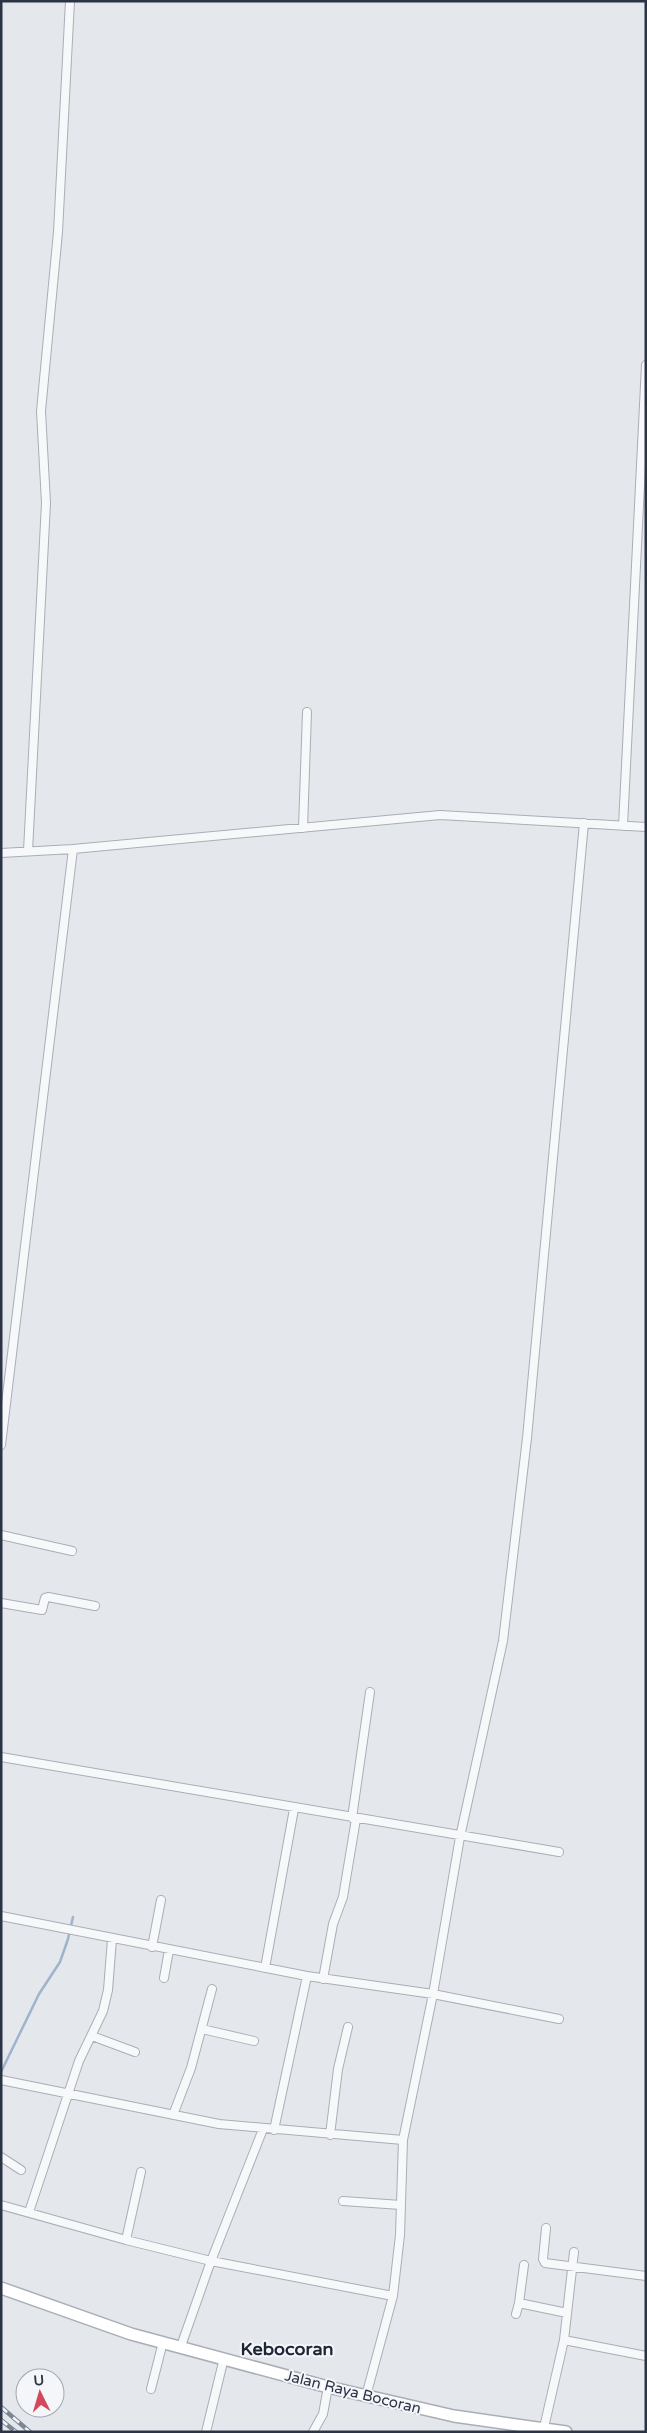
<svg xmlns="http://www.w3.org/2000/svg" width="647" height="2433" font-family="'Varela Round',sans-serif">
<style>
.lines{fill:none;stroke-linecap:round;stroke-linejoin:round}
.stream{stroke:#9fb4cc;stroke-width:2.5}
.street-casing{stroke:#a9aeb7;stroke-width:10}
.secondary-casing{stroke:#a9aeb7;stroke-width:14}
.street{stroke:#f7f8fa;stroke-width:8}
.secondary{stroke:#fff;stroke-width:11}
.rail-casing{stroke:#7d8696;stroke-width:4.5}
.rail{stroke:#f4f6f9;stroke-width:2.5;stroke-dasharray:8;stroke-linecap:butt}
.labels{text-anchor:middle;stroke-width:4;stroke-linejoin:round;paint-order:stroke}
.street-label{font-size:15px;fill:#2b3445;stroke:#f4f6f9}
.quarter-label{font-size:18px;font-weight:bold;fill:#1d2536;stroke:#f4f6f9}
</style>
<rect width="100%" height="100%" fill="#e4e7ec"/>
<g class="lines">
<path class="stream" d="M1 2072 39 1994 60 1962 68 1939 73 1917"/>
<defs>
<path id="street" d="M623 826 646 365
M303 828 307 712
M28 851 46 503 41 411 58 232 70 1
M1 853 73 849
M1 1445 73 849 440 815 646 827
M1 1535 72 1551
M1 1603 42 1610 45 1598 48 1597 95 1606
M1 1757 559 1852
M352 1818 370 1692
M1 1916 307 1976 433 1994 559 2019
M152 1947 161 1900
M265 1968 294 1809
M164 1978 169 1950
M323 1979 333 1924 343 1897 356 1819
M202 2029 254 2041
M92 2036 135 2052
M1 2080 219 2124 403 2140
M173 2115 191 2068 212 1989
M274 2130 307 1976
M330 2135 338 2069 348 2027
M1 2157 21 2170
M343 2201 401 2205
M1 2205 126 2240 211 2261 393 2296
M29 2212 79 2061 103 2011 108 1990 112 1939
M546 2228 543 2259 545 2263 646 2276
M126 2240 141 2172
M524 2265 519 2303 567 2313
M516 2314 519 2303
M564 2340 574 2252
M181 2346 211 2261 263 2129
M151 2389 163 2342
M366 2396 393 2296 400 2235 403 2140 433 1994 460 1837 503 1641 527 1438 584 823
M206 2432 224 2358
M313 2432 323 2414 328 2387
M543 2432 564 2340 646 2356"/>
<path id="secondary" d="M1 2288 131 2334 328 2387 454 2416 566 2432"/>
</defs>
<use href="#street" class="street-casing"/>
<use href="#secondary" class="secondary-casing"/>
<use href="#street" class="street"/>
<use href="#secondary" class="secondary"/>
<defs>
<path id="rail" d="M1 2407 30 2432
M1 2420 16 2432"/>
</defs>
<use href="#rail" class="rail-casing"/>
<use href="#rail" class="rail"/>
</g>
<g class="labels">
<g class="street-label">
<text transform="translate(353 2392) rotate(14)" y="5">Jalan Raya Bocoran</text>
</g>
<g class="quarter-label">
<text x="287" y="2355">Kebocoran</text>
</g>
</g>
<rect width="647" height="2433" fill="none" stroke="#2b3445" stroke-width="5"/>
<g transform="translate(40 2393) rotate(355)"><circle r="24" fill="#f4f6f9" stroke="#a4a8b1"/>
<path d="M0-4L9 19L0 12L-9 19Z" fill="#d1495b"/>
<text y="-8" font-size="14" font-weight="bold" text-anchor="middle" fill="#2b3445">U</text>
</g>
</svg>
